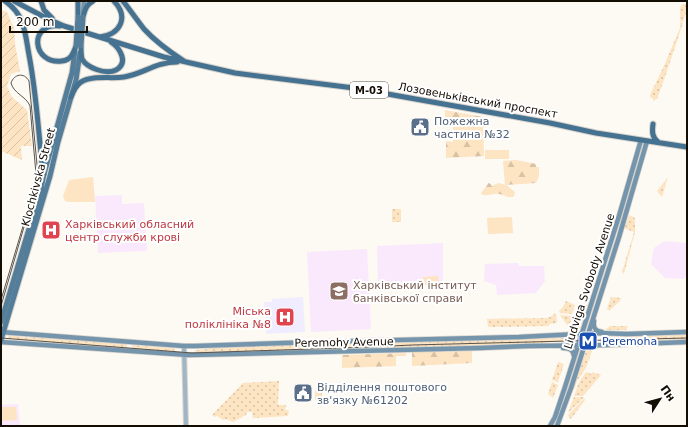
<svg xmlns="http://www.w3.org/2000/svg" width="688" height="427" font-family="'DejaVu Sans',sans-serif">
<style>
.education{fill:#fae9fc}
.medical{fill:#efedff}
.grass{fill:url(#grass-dots)}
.forest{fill:url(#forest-firs)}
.garden{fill:url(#garden-furrows)}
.pitch{fill:#fde4c2}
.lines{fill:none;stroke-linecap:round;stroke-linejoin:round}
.tertiary-casing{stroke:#d8d3cd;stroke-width:6}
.secondary-casing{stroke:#d8d3cd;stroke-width:6}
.primary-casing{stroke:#d8d3cd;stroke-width:7}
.trunk-casing{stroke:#d8d3cd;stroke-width:7}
.tertiary{stroke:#a0b6c6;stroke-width:4}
.secondary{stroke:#7495ac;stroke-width:4.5}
.primary{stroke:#537d99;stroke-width:5}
.trunk{stroke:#447290;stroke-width:5}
.tram{stroke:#59544c;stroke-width:1}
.primary-bridge-casing{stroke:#d8d3cd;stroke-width:7;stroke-linecap:butt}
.primary-bridge{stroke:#537d99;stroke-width:5}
.labels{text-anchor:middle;stroke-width:4;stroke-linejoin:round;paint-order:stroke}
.shield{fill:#fff;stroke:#5a564f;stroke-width:1}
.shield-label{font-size:10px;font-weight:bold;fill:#130d04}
.street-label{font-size:11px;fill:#130d04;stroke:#fff}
.service-label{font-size:11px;fill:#4e5e75;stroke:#fff;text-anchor:start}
.health-label{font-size:11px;fill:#be3a42;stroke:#fff;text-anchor:start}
.education-label{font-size:11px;fill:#785e54;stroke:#fff;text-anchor:start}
.transit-label{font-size:11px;fill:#164399;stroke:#fff;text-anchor:start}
</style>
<defs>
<pattern id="grass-dots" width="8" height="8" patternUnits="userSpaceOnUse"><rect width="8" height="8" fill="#fde4c2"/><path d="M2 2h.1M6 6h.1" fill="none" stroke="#d8c2a5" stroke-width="1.8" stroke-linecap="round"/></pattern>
<pattern id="forest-firs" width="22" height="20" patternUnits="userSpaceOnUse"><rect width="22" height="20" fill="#fde4c2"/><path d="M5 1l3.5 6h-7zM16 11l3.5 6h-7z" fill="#d8c2a5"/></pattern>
<pattern id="garden-furrows" width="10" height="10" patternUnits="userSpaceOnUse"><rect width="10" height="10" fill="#fde4c2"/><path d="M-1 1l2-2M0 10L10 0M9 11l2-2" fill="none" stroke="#d8c2a5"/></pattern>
</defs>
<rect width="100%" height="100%" fill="#fdf9f3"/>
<path class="education" d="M122 195V204L144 203 147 251 98 253 95 196Z
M665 241 687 243V275L684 279 665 278 651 264 654 248Z
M443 243V284L378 288 377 246Z
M367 249 371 329 311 332 307 252Z
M518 263 519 266H544L545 281 536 293 497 295 496 285 484 281 485 264Z
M18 404 20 426H1V405Z"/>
<path class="medical" d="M303 297 305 332 266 334 264 302H272V299Z"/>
<path class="grass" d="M682 4H685L687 5V10L683 22 680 21V8Z
M680 22 683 23 665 77 657 99 653 101V98H651L650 95 663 68 680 28Z
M668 177 662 197 657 191Z
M392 209H401V222H392Z
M629 215 635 218V232L624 274 622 272 634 232 624 228Z
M611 297 621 298 620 301 609 311 607 309Z
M566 301 575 305 572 314 560 313 559 311 563 307Z
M589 304 580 330 569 331V327L572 323 575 314H578L580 308Z
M556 313 557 323 549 324V326L488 327 487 319 546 318 550 317Z
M560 315 572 316 570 323 567 325Z
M610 326H628L626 330H605Z
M687 334V340L667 341 670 335Z
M8 335 30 338V336L127 344V350L9 339 8 337Z
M669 335 666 340 600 342V338L621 337V336Z
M567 338V341L548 342V344L314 350V346H325V344Z
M311 344 312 349 302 350V351L196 354 195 350 208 349 209 348Z
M132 345 174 348 175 352 132 350Z
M593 348 586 368 577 381 575 388 572 391 586 351 588 349Z
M558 362 564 364 558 382 552 380Z
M586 372 591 374 592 372 601 375 583 396H574L579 382Z
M279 381 278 405H286L285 410H289L288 416 253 418 252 412H247L246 415 233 422 226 419 223 420 217 416 215 417 212 415 243 383Z
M552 382 558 385 553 398 548 394Z
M322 390V400H315V391Z
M574 397H584L568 413Z
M584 398 585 400 571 419 568 416V415Z"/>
<path class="forest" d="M445 110 483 117 484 156 446 158V141L453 142V123L445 122Z
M516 160 536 164V167H539V176L536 183 506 185 515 192 514 196 513 197H507C504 195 498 193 494 194 489 194 487 197 481 194 482 189 487 188 488 183L491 184V186L499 183 505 185 503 161Z
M472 351V363L412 366V352Z
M406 353V356H396V366L342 368V355Z"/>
<path class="garden" d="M1 10 7 12 14 28 15 44 20 71 11 74 7 86 12 97 27 110 32 146H21L22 160 1 151Z"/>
<path class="pitch" d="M485 150H509V159H485Z
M93 177 95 202H68L65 201 63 196 69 180Z
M512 217 513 233 488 234 487 218Z
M438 276 439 284 423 285V277Z
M1 407H16L17 420 1 421Z"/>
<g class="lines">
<defs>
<path id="tertiary" d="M184 346 186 426"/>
<path id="secondary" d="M83 13 84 1
M594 321C593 328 595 331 602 332
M1 332 184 346H195L316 342 519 337 599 333 627 334 687 332
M1 342 189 355 480 348 529 346 608 345 687 342
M563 348C569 348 573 349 574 356
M550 426 555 417 565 387 619 216 641 140
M557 426 571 388 619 237 647 141"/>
<path id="primary" d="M1 322 41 189 44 174 72 73 75 51
M1 340 50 176 58 142 76 80 80 53"/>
<path id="trunk" d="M5 1C12 6 19 14 22 22 26 33 27 44 29 55 36 91 38 127 42 163L44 174
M14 1 48 19 64 26 164 57 235 73 354 88 550 123 596 133 687 147
M41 1 44 10 52 18
M123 1C130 10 137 20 144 29 155 41 170 52 184 61
M78 17V1
M83 17C85 10 86 5 93 1
M60 26C28 22 32 65 62 61 71 60 73 54 76 46
M100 37C121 34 129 17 114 1
M81 46C81 51 81 55 82 59 87 68 106 75 116 70 129 63 120 48 111 42
M71 97C73 92 76 85 81 82 93 75 111 79 124 77 143 74 156 62 177 62
M653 124C652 132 652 137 658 142"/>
</defs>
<use href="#tertiary" class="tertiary-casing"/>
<use href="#secondary" class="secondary-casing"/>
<use href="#primary" class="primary-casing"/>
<use href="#trunk" class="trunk-casing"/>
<use href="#tertiary" class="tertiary"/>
<use href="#secondary" class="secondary"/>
<use href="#primary" class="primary"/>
<use href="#trunk" class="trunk"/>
<path class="tram" d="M1 300 32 196 36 174 30 106C26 96 14 94 11 83 14 74 24 72 29 81L38 175 33 196 1 306
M1 338 192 353 370 347 412 345 687 338"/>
<defs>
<path id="primary-bridge" d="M76 46 78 17
M81 46 83 17"/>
</defs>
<use href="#primary-bridge" class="primary-bridge-casing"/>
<use href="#primary-bridge" class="primary-bridge"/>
</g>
<defs>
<symbol id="civic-square" viewBox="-11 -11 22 22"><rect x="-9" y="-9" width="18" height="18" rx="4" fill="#5c6f8a" stroke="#fff"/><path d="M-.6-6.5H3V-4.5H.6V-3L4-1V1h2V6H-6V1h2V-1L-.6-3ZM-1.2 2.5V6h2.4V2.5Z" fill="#fff"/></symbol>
<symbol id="hospital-square" viewBox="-11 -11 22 22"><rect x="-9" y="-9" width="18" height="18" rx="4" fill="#e0444e" stroke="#fff"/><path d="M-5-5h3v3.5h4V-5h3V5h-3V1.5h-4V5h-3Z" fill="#fff"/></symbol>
<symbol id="university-square" viewBox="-11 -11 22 22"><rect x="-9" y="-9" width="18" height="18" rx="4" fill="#8d6e63" stroke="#fff"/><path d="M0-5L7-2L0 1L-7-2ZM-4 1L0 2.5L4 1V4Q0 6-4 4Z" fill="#fff"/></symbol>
<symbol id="metro-square" viewBox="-11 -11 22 22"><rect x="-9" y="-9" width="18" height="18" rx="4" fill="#1a4fb4" stroke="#fff"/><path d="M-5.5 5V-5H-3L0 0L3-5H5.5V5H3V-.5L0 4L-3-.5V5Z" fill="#fff"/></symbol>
</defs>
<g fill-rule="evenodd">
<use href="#civic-square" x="409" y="116" width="22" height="22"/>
<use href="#hospital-square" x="40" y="219" width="22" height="22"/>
<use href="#university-square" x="328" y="280" width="22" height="22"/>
<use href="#hospital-square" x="274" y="306" width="22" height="22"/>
<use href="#metro-square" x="577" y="330" width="22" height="22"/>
<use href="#civic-square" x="292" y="382" width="22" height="22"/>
</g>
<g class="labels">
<rect class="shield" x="350" y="82" width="38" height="16" rx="3"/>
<g class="shield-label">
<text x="369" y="94">М-03</text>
</g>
<g class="street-label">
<text transform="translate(478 100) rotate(10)" y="4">Лозовеньківський проспект</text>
<text transform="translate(38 177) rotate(-75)" y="4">Klochkivska Street</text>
<text transform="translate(589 281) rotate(-72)" y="4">Liudviga Svobody Avenue</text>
<text transform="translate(344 342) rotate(-1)" y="4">Peremohy Avenue</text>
</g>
<g class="service-label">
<text x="434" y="125">Пожежна<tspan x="434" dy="13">частина №32</tspan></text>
<text x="317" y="391">Відділення поштового<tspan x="317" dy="13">зв'язку №61202</tspan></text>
</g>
<g class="health-label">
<text x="65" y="228">Харківський обласний<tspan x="65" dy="13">центр служби крові</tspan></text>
<text x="271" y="315" text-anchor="end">Міська<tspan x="271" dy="13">поліклініка №8</tspan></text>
</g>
<g class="education-label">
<text x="353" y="289">Харківський інститут<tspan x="353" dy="13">банківської справи</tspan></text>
</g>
<g class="transit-label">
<text x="602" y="345">Peremoha</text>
</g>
</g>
<rect width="688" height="427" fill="none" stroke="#130d04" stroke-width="4"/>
<g transform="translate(660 399) rotate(54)" stroke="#ffffff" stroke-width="3" paint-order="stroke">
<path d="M0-3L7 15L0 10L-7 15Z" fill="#130d04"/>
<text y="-6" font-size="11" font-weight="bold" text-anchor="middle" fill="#130d04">Пн</text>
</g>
<path d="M10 26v6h77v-6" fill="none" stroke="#130d04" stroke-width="2"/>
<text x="16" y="26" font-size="12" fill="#130d04" stroke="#ffffff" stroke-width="3" paint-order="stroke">200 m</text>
</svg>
